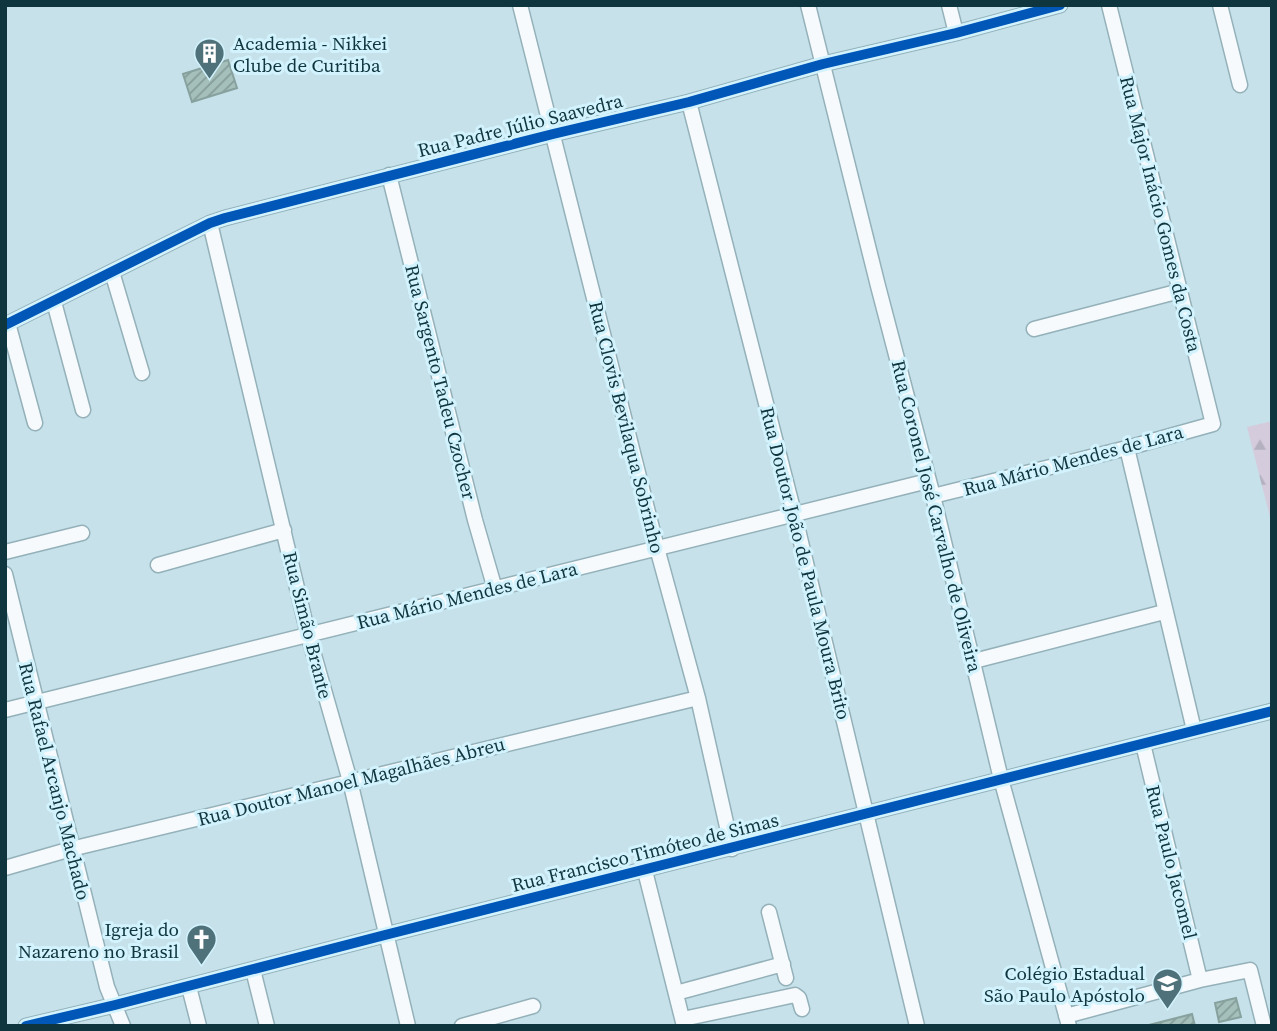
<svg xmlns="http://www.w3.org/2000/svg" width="1277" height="1031" font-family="'Source Serif 4',serif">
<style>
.forest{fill:url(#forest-firs)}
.building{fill:url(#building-hatch);stroke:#87a19e;stroke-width:2}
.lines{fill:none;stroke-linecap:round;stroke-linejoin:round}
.minor-casing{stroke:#94b1ba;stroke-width:17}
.minor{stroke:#f6fafc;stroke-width:14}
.cycleway-casing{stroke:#d2f3fd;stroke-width:15}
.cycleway{stroke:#0057b8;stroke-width:10}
.labels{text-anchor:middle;stroke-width:6;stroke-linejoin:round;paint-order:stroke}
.poi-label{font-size:19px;fill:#0f353f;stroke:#d2f3fd;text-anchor:end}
.street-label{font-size:19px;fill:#0f353f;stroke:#d2f3fd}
</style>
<defs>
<pattern id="forest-firs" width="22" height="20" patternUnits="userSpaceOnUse" patternTransform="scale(1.75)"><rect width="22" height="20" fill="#d4ccdd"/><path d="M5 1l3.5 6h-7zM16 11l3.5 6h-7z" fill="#b5b0bf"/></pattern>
<pattern id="building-hatch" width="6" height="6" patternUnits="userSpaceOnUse" patternTransform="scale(1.75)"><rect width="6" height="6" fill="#a5bfbb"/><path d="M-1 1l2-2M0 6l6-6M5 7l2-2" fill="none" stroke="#859c99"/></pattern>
</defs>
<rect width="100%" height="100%" fill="#c6e1e9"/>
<path class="forest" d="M1272 421V525L1247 427Z"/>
<path class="building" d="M228 60 237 88 192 102 183 74Z
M1236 998 1241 1017 1219 1022 1215 1003Z
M1192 1014 1195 1026H1145Z"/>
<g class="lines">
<defs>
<path id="minor" d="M520 5 657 548 698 698 732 849
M808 5 878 286 933 496 1001 779 1069 1026
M949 5 956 33
M1220 5 1240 85
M689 102 794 513 917 1026
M389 175 475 520 495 589
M210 223 308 634 350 781 408 1026
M112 272 142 373
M54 302 83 410
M8 323 35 423
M5 325 210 223 225 218 553 134 689 102 823 64 956 33 1060 5
M1034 329 1180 291
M1127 448 1194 730
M933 496 1127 448 1213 424 1109 5
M5 552 82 533
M158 565 284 530
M5 574 107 987 123 1026
M974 661 1164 612
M5 710 928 481
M1143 744 1200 980
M5 868 71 849 698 698
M645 871 684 1026
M769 912 786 978
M253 970 267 1026
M189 987 199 1026
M676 993 783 964
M1066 1016 1200 980 1250 970 1264 1026
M683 1019 795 995 799 998 802 1009
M26 1026 115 1005 385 935 1272 711
M462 1026 533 1006"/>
</defs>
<use href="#minor" class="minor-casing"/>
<use href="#minor" class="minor"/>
<defs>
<path id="cycleway" d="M5 325 210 223 225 218 553 134 689 102 823 64 956 33 1060 5
M26 1026 115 1005 385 935 1272 711"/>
</defs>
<use href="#cycleway" class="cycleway-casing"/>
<use href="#cycleway" class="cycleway"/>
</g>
<defs>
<symbol id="building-pin" viewBox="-11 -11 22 30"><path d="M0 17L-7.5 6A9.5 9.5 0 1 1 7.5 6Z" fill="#4f717a" stroke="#d2f3fd"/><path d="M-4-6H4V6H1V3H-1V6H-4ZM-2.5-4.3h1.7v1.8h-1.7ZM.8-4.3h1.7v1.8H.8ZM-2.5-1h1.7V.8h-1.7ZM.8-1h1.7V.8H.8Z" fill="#fff"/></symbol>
<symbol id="church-pin" viewBox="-11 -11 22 30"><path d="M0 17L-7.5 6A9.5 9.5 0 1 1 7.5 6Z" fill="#4f717a" stroke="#d2f3fd"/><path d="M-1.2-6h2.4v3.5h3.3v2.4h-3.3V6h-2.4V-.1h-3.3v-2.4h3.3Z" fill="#fff"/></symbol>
<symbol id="school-pin" viewBox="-11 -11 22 30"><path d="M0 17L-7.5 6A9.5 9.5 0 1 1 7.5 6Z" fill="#4f717a" stroke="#d2f3fd"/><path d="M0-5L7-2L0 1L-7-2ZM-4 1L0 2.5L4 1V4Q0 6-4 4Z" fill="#fff"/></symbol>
</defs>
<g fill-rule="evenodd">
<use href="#building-pin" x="192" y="36" width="35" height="47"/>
<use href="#church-pin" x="184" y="922" width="35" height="47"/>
<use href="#school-pin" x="1150" y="966" width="35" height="47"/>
</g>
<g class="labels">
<g class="poi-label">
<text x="233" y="50" text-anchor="start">Academia - Nikkei<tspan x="233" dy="22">Clube de Curitiba</tspan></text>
<text x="179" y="936">Igreja do<tspan x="179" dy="22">Nazareno no Brasil</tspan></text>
<text x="1145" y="980">Colégio Estadual<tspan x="1145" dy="22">São Paulo Apóstolo</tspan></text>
</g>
<g class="street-label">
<text transform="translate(520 125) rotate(-14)" y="7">Rua Padre Júlio Saavedra</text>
<text transform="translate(1161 214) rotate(76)" y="7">Rua Major Inácio Gomes da Costa</text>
<text transform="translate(441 382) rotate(76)" y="7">Rua Sargento Tadeu Czocher</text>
<text transform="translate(627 427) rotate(76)" y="7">Rua Clovis Bevilaqua Sobrinho</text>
<text transform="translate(1073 460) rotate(-15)" y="7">Rua Mário Mendes de Lara</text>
<text transform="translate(937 516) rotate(76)" y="7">Rua Coronel José Carvalho de Oliveira</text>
<text transform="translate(806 563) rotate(76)" y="7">Rua Doutor João de Paula Moura Brito</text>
<text transform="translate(467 595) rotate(-14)" y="7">Rua Mário Mendes de Lara</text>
<text transform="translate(308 625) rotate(76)" y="7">Rua Simão Brante</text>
<text transform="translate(55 781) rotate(76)" y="7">Rua Rafael Arcanjo Machado</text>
<text transform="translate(351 781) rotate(-14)" y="7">Rua Doutor Manoel Magalhães Abreu</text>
<text transform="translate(645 852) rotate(-14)" y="7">Rua Francisco Timóteo de Simas</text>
<text transform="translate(1172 862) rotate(76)" y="7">Rua Paulo Jacomel</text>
</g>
</g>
<rect width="1277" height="1031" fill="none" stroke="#0f353f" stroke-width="14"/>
</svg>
